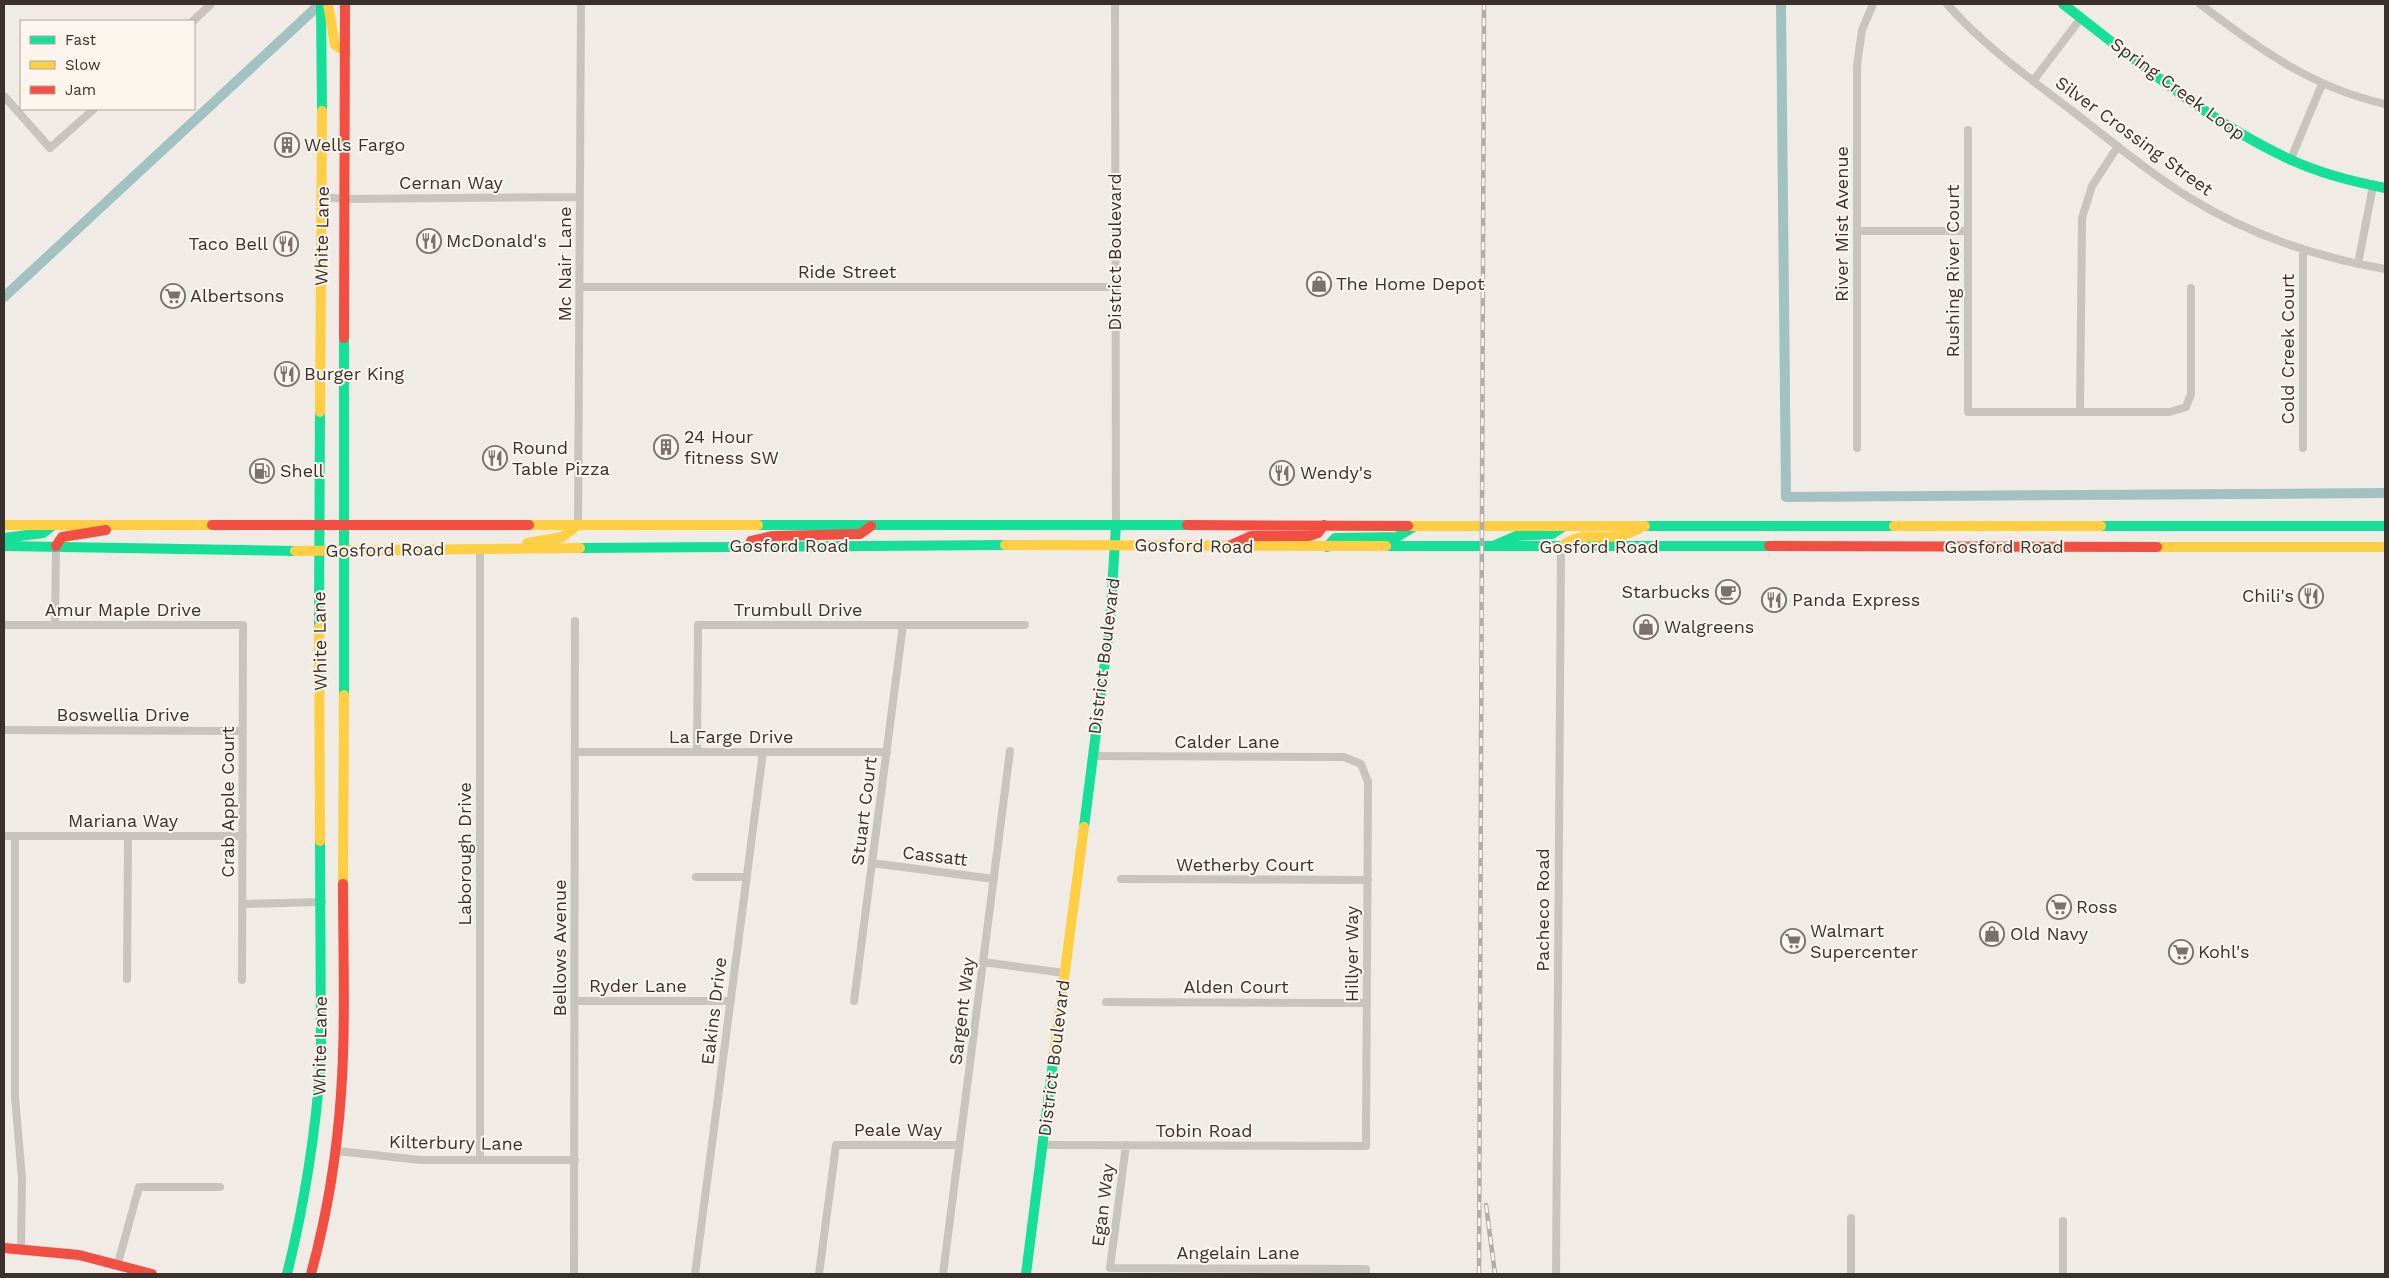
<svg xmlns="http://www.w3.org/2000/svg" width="2389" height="1278" font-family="'Work Sans',sans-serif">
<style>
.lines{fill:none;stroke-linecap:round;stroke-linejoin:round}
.canal{stroke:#a1c2c1;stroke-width:10}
.street{stroke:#c9c3be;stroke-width:8}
.fast{stroke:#16e098;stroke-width:10}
.slow{stroke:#ffcf43;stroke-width:10}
.jam{stroke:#f24e42;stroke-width:10}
.rail-casing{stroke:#b1aca8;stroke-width:4.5}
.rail{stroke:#fbf5ee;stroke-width:2.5;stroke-dasharray:8;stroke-linecap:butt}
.labels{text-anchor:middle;stroke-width:4;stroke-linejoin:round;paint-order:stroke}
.street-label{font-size:18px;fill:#3b302b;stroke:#fbf5ee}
.poi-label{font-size:18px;fill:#3b302b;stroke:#fbf5ee;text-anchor:start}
</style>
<rect width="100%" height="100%" fill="#f0ebe5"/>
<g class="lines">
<path class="canal" d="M1781 4 1786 497 2385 493
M4 297 320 4"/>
<path class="street" d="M1115 4 1116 525
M1947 4C1983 45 2028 77 2071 110 2110 140 2148 172 2190 198 2250 235 2316 257 2385 269
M2200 4C2260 49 2310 87 2385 104
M193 21 211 4
M2033 81 2081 18
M4 96 50 148 94 109
M1968 130V412H2170L2186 407 2191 394V288
M2290 161 2322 84
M323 197 345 199 580 197
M1857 231H1968
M2303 250V448
M2358 264 2373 186
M580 287H1114
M2080 412 2082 218 2092 186 2118 146
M1857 448V65L1862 30 1873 4
M578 525 581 4
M480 549V1160
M4 625H243L242 980
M55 625 56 546
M4 730 243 731
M575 752H887
M697 752 698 625H1025
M4 836H243
M15 836V1097L22 1178 21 1249
M872 863 994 879
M696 877H747
M1121 879 1368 880
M242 904 322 902
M983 962 1064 973
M127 979 128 836
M575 1001H731
M854 1001 903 625
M1106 1002 1367 1003
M1042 1145 1366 1146 1368 782 1361 764 1344 757 1092 756
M1126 1145 1110 1268 1366 1269V1274
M337 1151 421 1160H575
M1851 1218V1274
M2063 1221V1274
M118 1263 139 1187H220
M574 1274 575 621
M695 1274 763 752
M819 1274 836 1145H959
M943 1274 1010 751
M1556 1274 1561 547"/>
<path class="fast" d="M321 4 322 111
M2063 4C2134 59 2206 120 2287 158 2318 173 2351 181 2385 188
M758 525H1187
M1645 526H1894
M2101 526H2385
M4 538 43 533 52 526
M1495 545 1516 536 1552 534 1564 526
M4 546 295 551
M1386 546H1769
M1327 547 1335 538 1397 537 1415 526
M580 548 1005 545
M319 627 320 412
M344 695V338
M1084 827 1110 622 1116 525
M287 1274C305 1202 316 1131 321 1057L320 841
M1026 1274 1054 1054"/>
<path class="slow" d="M328 4 335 45 345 51
M320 412 322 111
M4 525H212
M529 525H758
M1408 526H1645
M1894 526H2101
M527 543 562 537 578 525
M1005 545 1386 546
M1561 547C1579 531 1598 539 1620 536 1626 535 1633 531 1639 529
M2157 547H2385
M295 551 580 548
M319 627 320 841
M343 884 344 695
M1054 1054 1084 827"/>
<path class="jam" d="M344 338 345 4
M212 525H529
M1187 525 1408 526
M751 541 773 536 860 534 871 526
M1231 545 1251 536H1309L1318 533 1324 525
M56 546 62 537 106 530
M1769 546 2157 547
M4 1248 79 1255 152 1274
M311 1274C327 1215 337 1155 341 1094 346 1024 343 954 343 884"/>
<defs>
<path id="rail" d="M1486 1205 1495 1274
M1479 1274 1484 4"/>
</defs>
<use href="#rail" class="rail-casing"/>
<use href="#rail" class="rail"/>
</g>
<defs>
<symbol id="building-ring" viewBox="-11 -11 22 22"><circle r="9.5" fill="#fbf5ee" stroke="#7a716c" stroke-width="1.5"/><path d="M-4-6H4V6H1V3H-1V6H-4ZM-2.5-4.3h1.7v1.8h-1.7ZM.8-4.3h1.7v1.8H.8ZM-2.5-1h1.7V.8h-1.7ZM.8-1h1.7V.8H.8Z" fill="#7a716c"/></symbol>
<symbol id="restaurant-ring" viewBox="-11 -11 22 22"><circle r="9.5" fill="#fbf5ee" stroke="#7a716c" stroke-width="1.5"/><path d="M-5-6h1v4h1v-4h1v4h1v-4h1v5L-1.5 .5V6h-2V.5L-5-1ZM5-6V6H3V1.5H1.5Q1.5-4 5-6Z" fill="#7a716c"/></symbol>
<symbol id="shop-ring" viewBox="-11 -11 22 22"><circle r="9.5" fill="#fbf5ee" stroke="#7a716c" stroke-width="1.5"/><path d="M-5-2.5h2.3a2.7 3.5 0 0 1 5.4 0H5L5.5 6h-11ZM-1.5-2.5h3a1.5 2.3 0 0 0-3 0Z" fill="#7a716c"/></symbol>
<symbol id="supermarket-ring" viewBox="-11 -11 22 22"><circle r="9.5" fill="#fbf5ee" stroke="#7a716c" stroke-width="1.5"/><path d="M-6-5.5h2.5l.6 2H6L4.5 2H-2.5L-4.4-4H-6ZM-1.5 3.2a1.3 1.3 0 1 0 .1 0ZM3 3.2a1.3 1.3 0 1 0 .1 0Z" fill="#7a716c"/></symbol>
<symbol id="fuel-ring" viewBox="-11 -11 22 22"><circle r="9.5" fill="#fbf5ee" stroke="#7a716c" stroke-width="1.5"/><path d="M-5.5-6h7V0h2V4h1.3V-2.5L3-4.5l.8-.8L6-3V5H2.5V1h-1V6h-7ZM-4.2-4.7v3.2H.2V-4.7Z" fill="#7a716c"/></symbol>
<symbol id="cafe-ring" viewBox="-11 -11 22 22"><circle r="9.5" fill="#fbf5ee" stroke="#7a716c" stroke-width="1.5"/><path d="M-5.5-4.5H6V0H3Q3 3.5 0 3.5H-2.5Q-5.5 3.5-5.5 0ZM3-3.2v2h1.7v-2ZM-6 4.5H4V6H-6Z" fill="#7a716c"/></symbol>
</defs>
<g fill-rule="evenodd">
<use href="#building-ring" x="273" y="131" width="28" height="28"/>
<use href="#restaurant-ring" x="415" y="227" width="28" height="28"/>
<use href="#restaurant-ring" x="272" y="230" width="28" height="28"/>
<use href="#shop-ring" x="1305" y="270" width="28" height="28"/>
<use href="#supermarket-ring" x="159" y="282" width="28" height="28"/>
<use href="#restaurant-ring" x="273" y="360" width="28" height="28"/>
<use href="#building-ring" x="652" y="433" width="28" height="28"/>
<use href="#restaurant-ring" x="481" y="444" width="28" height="28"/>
<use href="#fuel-ring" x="248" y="457" width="28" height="28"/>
<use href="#restaurant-ring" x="1268" y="459" width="28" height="28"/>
<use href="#cafe-ring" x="1714" y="578" width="28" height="28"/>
<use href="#restaurant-ring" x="2297" y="582" width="28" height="28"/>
<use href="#restaurant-ring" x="1760" y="586" width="28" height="28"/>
<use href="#shop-ring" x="1632" y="613" width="28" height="28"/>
<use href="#supermarket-ring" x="2045" y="893" width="28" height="28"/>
<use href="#shop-ring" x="1978" y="920" width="28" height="28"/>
<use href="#supermarket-ring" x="1779" y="927" width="28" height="28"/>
<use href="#supermarket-ring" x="2167" y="938" width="28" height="28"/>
</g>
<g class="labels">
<g class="street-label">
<text transform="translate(2178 89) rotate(36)" y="6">Spring Creek Loop</text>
<text transform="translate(2134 136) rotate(36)" y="6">Silver Crossing Street</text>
<text x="451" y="189">Cernan Way</text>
<text transform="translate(1842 224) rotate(-90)" y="6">River Mist Avenue</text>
<text transform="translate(322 236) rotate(-89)" y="6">White Lane</text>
<text transform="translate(1115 252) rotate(-90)" y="6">District Boulevard</text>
<text transform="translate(565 264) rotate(-90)" y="6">Mc Nair Lane</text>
<text transform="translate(1953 271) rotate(-90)" y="6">Rushing River Court</text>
<text x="847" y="278">Ride Street</text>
<text transform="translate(2288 349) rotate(-90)" y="6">Cold Creek Court</text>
<text x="789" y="552">Gosford Road</text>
<text transform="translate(1194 546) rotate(1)" y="6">Gosford Road</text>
<text x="1599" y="553">Gosford Road</text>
<text x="2004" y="553">Gosford Road</text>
<text transform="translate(385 550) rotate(-1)" y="6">Gosford Road</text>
<text x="123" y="616">Amur Maple Drive</text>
<text x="798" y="616">Trumbull Drive</text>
<text transform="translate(320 641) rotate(-91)" y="6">White Lane</text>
<text transform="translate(1104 656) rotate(-83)" y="6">District Boulevard</text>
<text x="123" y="721">Boswellia Drive</text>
<text x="731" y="743">La Farge Drive</text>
<text x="1227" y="748">Calder Lane</text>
<text transform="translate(228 802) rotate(-90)" y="6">Crab Apple Court</text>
<text transform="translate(864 811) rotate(-83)" y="6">Stuart Court</text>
<text x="123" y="827">Mariana Way</text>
<text transform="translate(465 854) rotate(-90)" y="6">Laborough Drive</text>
<text transform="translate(935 856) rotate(7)" y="6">Cassatt</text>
<text x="1245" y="871">Wetherby Court</text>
<text transform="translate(1543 910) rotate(-90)" y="6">Pacheco Road</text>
<text transform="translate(560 948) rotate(-90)" y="6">Bellows Avenue</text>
<text transform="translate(1352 954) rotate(-90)" y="6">Hillyer Way</text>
<text x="638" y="992">Ryder Lane</text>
<text x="1236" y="993">Alden Court</text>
<text transform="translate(714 1011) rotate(-83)" y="6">Eakins Drive</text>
<text transform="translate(962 1011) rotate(-83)" y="6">Sargent Way</text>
<text transform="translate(320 1046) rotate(-89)" y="6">White Lane</text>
<text transform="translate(1054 1058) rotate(-83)" y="6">District Boulevard</text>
<text x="898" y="1136">Peale Way</text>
<text x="1204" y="1137">Tobin Road</text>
<text transform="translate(456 1143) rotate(1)" y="6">Kilterbury Lane</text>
<text transform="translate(1103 1205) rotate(-83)" y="6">Egan Way</text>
<text x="1238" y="1259">Angelain Lane</text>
</g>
<g class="poi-label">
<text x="304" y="151">Wells Fargo</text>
<text x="446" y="247">McDonald's</text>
<text x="268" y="250" text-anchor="end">Taco Bell</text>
<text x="1336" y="290">The Home Depot</text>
<text x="190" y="302">Albertsons</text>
<text x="304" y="380">Burger King</text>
<text x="684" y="443">24 Hour<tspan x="684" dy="21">fitness SW</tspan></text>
<text x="512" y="454">Round<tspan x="512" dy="21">Table Pizza</tspan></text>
<text x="280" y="477">Shell</text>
<text x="1300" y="479">Wendy's</text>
<text x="1710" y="598" text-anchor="end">Starbucks</text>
<text x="2294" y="602" text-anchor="end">Chili's</text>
<text x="1792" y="606">Panda Express</text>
<text x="1664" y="633">Walgreens</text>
<text x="2076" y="913">Ross</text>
<text x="1810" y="937">Walmart<tspan x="1810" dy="21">Supercenter</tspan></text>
<text x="2010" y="940">Old Navy</text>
<text x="2198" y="958">Kohl's</text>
</g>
</g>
<rect width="2389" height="1278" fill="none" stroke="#3b302b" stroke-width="10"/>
<rect x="20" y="20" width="175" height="90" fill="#fbf5ee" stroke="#aea6a0"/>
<rect x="30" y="36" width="25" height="8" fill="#16e098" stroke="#aea6a0"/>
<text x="65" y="45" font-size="15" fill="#3b302b">Fast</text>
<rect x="30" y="61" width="25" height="8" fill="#ffcf43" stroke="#aea6a0"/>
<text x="65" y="70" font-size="15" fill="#3b302b">Slow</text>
<rect x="30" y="86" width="25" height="8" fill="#f24e42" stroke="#aea6a0"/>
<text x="65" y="95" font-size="15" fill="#3b302b">Jam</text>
</svg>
